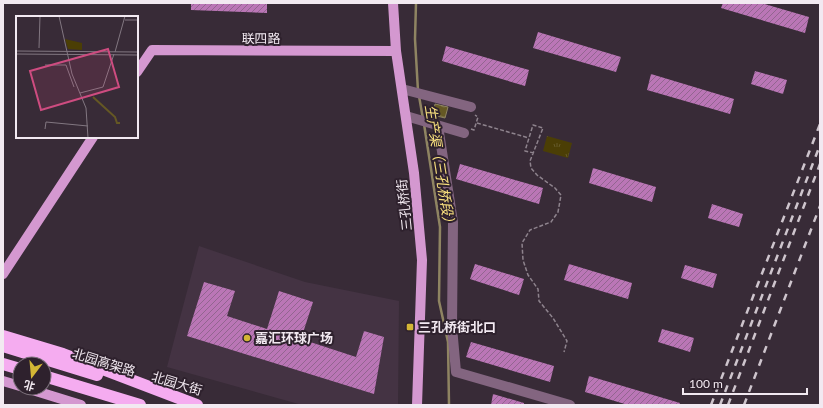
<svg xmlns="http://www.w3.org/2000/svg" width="823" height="408" font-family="Lato,'Noto Sans SC',sans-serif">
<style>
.built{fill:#443343}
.grass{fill:url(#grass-tufts)}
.water{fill:url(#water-waves);stroke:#8f8462}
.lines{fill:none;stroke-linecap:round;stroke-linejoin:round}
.stream{stroke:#8f8462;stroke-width:2.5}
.building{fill:url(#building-hatch)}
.path{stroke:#8e838d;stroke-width:1.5;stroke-dasharray:4 2;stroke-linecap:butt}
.minor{stroke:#836580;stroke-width:10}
.major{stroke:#d498d0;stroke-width:10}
.highway{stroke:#f5acf0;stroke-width:12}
.rail{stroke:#cec5cd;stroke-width:2.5;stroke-dasharray:7 7;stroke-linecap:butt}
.highway-bridge{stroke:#f5acf0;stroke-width:12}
.poi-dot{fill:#d4b635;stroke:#2e212d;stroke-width:1.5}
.labels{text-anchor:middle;stroke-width:4;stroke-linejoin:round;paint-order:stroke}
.street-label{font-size:13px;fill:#f2e9f1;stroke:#2e212d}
.poi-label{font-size:13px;font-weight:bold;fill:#f2e9f1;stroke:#2e212d;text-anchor:start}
.water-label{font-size:14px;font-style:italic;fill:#f9e07e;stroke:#2e212d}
.inset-river{fill:none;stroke:#655824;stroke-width:2}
.inset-road{fill:none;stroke:#827781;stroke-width:1}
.view{fill:#ce4c80;fill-opacity:0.15;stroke:#ce4c80;stroke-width:2}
.inset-edge{fill:none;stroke:#f2e9f1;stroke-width:2}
</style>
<defs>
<pattern id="grass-tufts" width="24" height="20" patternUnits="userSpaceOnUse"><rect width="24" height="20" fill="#4b3e05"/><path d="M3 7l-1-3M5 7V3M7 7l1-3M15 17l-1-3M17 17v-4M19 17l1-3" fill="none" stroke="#655a2a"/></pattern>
<pattern id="water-waves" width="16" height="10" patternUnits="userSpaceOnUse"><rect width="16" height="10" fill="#655824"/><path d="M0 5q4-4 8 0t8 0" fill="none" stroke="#7c7044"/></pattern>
<pattern id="building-hatch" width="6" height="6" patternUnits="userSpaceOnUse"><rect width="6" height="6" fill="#ba76b6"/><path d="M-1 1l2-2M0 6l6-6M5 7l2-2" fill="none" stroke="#926590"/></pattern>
</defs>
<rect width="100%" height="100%" fill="#382b37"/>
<path class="built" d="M199 246 305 282 399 301 398 405H302L167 367Z"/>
<path class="grass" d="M547 136 572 143 568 158 543 151Z"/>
<path class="water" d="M435 104 448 107 445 118 433 115Z"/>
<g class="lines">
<path class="stream" d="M416 3 415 39 418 91
M419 96 423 119
M424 124 440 227 439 301 448 342 449 405"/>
</g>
<path class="building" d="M191 3H267V13L191 10Z
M723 3H761L809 17 805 33 721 8Z
M538 32 621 57 616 72 533 48Z
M446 46 529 70 525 86 442 61Z
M755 71 787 80 783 94 751 84Z
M651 74 734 99 730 114 647 90Z
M460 164 543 188 539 204 456 179Z
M593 168 656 187 652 202 589 183Z
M712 204 743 214 739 227 708 218Z
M475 264 524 279 519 295 470 279Z
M569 264 632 283 628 299 564 280Z
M685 265 717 274 713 288 681 278Z
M204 282 235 291 227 316 267 329 279 291 313 302 301 339 356 357 364 331 384 337 374 394 187 336Z
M662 329 694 338 690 352 658 342Z
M471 342 554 366 550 382 466 357Z
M589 376 680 403 679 405H628L585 392Z
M493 394 524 403V405H491Z"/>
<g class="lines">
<path class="path" d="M477 123 529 138
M471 129 474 130 478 117 475 115
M534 153 525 151 533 125 543 128 530 161 531 168 537 175 555 188 561 195 558 212 551 222 530 230 522 243 523 260 528 275 538 289 539 301 553 318 567 341 564 352"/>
<path class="minor" d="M402 89 471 107
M406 116 464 133
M438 126 453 222 452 327 456 372 570 405"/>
<path class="major" d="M393 3 396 51 414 173 422 260 417 405
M137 72 152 50 396 51
M3 274 93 137
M3 381 20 386
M26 388 81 405"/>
<path class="highway" d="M3 364 20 369
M44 376 140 405"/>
<path class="rail" d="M711 405 820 124
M720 405 820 145
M728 405 820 164
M744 405 820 206"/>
<path class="highway-bridge" d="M3 336 63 354 197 405
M3 346 97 375"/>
</g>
<g class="poi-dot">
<rect x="406" y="323" width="8" height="8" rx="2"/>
<circle cx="247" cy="338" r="4"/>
</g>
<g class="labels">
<g class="street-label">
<text x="261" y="43">联四路</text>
<text transform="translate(404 205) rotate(-96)" y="5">三孔桥街</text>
<text transform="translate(104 362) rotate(17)" y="5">北园高架路</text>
<text transform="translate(177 383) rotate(17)" y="5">北园大街</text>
</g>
<g class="poi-label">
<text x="418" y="332">三孔桥街北口</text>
<text x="255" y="343">嘉汇环球广场</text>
</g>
<g class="water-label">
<text transform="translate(440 167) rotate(81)" y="5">生产渠（三孔桥段）</text>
</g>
</g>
<g transform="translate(16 16)">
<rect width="122" height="122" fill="#382b37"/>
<path d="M49 23 66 27V34L52 33Z" fill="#4b3e05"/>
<path class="inset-river" d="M77 81 99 101 101 107H104"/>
<path class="inset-road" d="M43 0 56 58 70 92 72 122M109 4H122M23 32 24 0M0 35 122 36M99 36 109 0M0 38 122 39M29 49H50L58 71M64 77 87 71 98 38M29 113 30 106 72 110"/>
<path class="view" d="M92 33 103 71 25 94 14 55Z"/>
<rect width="122" height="122" class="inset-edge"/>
</g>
<rect width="823" height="408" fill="none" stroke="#f2e9f1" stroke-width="8"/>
<g transform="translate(32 376) rotate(196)"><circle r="19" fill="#2e212d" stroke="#7c717b"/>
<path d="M0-3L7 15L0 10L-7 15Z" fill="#d4b635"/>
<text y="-6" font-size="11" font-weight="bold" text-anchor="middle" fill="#f2e9f1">北</text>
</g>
<path d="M683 388v6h124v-6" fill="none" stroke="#f2e9f1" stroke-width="2"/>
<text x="689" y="388" font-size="12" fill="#f2e9f1" stroke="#2e212d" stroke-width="3" paint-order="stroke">100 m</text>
</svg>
